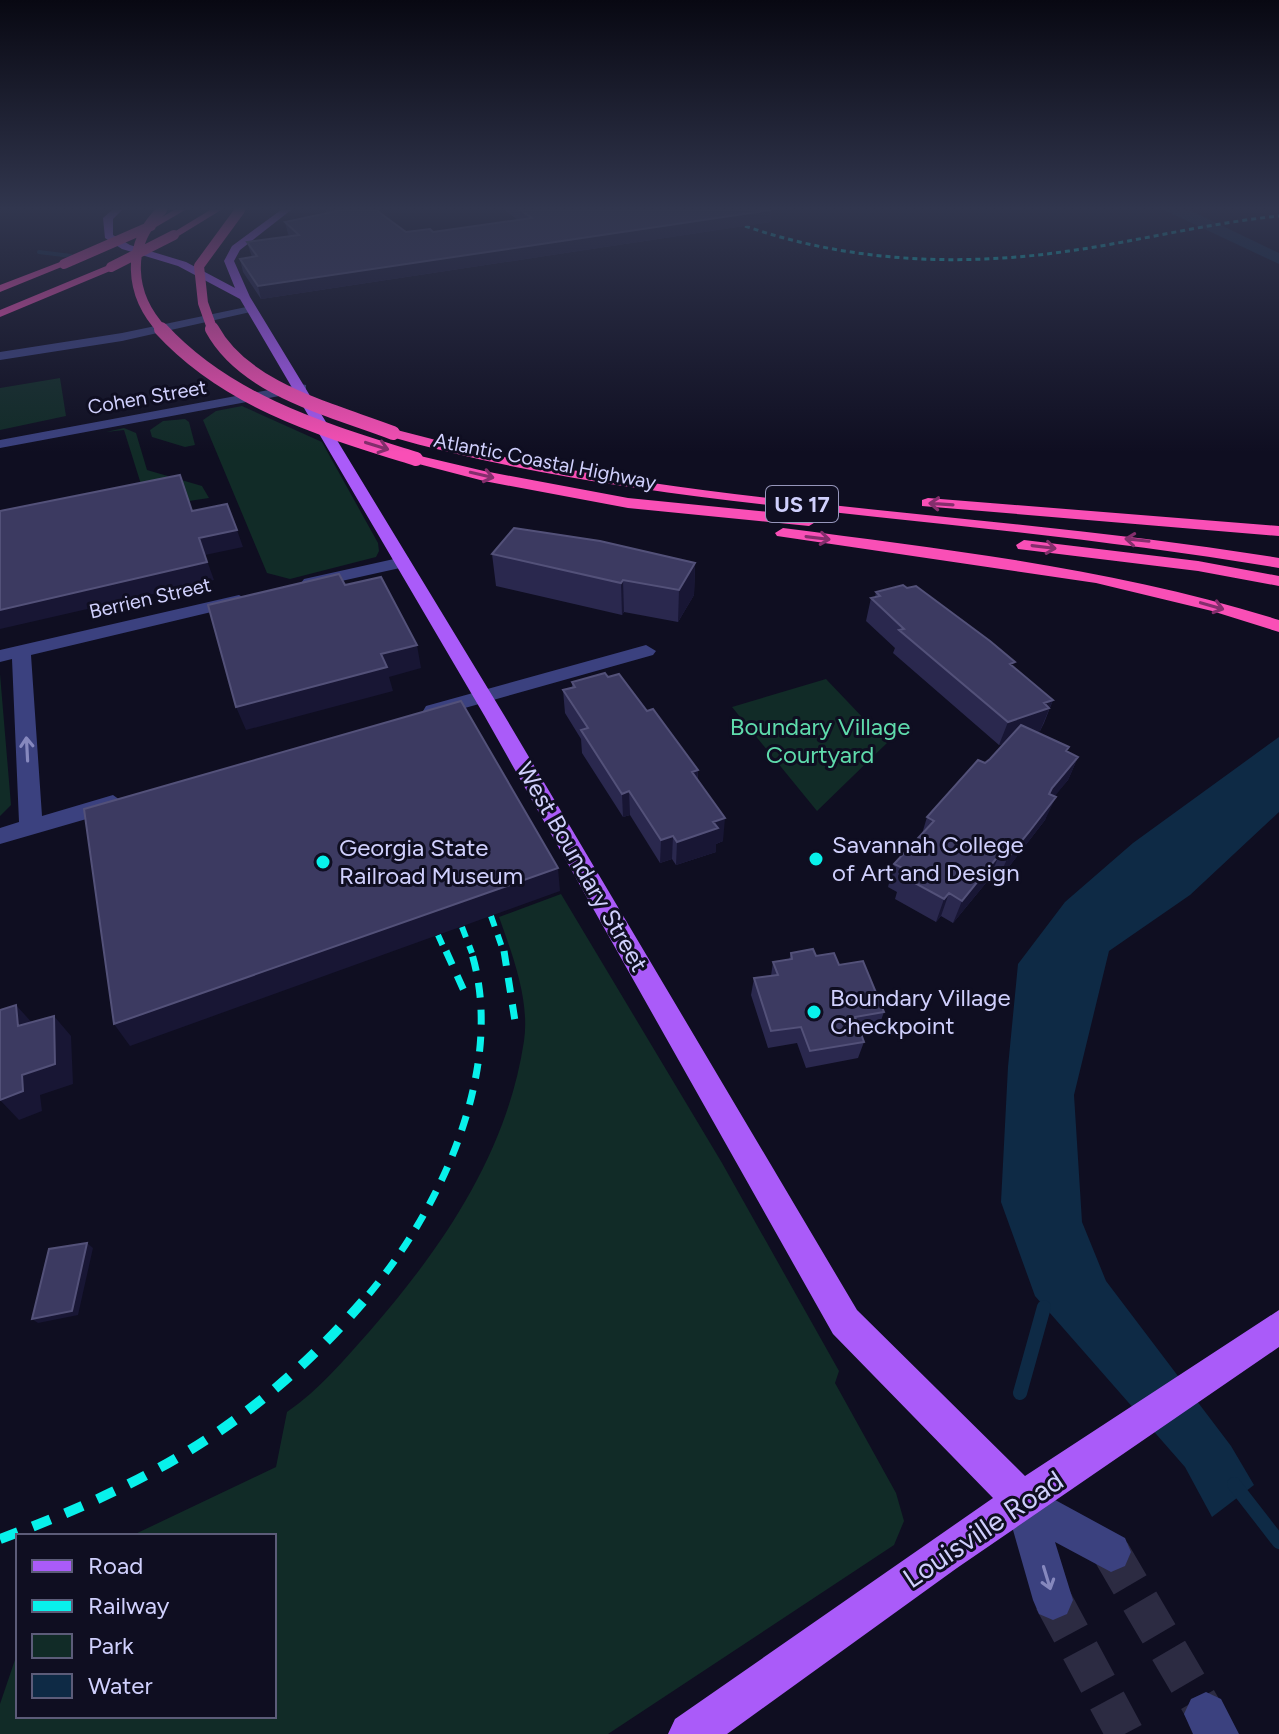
<svg xmlns="http://www.w3.org/2000/svg" width="1279" height="1734" font-family="Figtree,sans-serif">
<style>
.green{fill:#112b27}
.water{fill:#0e2a45}
.lines{fill:none;stroke-linecap:round;stroke-linejoin:round}
.stream-far1{stroke:#0e2a45;stroke-width:4}
.stream{stroke:#0e2a45;stroke-width:14}
.minor-tunnel{stroke:#2c2b42;stroke-width:38;stroke-dasharray:38 19;stroke-linecap:butt}
.minor{fill:#3b417f;fill-rule:evenodd}
.major{fill:#aa5bf9;fill-rule:evenodd}
.highway{fill:#f94fb6;fill-rule:evenodd}
.rail-far3{stroke:#08f1eb;stroke-width:3;stroke-dasharray:5 4;stroke-linecap:butt}
.rail-far2{stroke:#08f1eb;stroke-width:6;stroke-dasharray:11 9;stroke-linecap:butt}
.rail-far1{stroke:#08f1eb;stroke-width:7;stroke-dasharray:15 12;stroke-linecap:butt}
.rail{stroke:#08f1eb;stroke-width:10;stroke-dasharray:19 16;stroke-linecap:butt}
.highway-bridge-far1{stroke:#f94fb6;stroke-width:10}
.highway-bridge{stroke:#f94fb6;stroke-width:14}
.wall{fill:#2a284e}
.shaded-wall{fill:#181634}
.building{fill:#3c3a61;stroke:#535179;stroke-width:2}
.oneway{stroke:#842e6c}
.oneway2{stroke:#8688be}
.poi-dot{fill:#08f1eb;stroke:#0f0e21;stroke-width:3}
.labels{text-anchor:middle;stroke-width:6;stroke-linejoin:round;paint-order:stroke}
.far-street-label{font-size:20px;fill:#d0d0fd;stroke:#0f0e21}
.shield{fill:#0f0e21;stroke:#9696bb;stroke-width:2}
.shield-label{font-size:22px;font-weight:bold;fill:#d0d0fd}
.park-label{font-size:24px;fill:#5fdbac;stroke:#0f0e21}
.poi-label{font-size:24px;fill:#d0d0fd;stroke:#0f0e21;text-anchor:start}
.street-label{font-size:24px;fill:#d0d0fd;stroke:#0f0e21}
.near-street-label{font-size:28px;fill:#d0d0fd;stroke:#0f0e21}
</style>
<rect width="100%" height="100%" fill="#0f0e21"/>
<path class="green" d="M60 378 66 416 0 430V388Z
M242 406 322 442 378 543 379 551 376 557 290 579 267 573 203 420 216 411Z
M185 419 189 422 195 445 185 447 152 437 150 430 163 421Z
M124 428 136 433 147 470 202 486 209 498 189 501 145 497 124 430 106 432Z
M0 674 11 805 0 816Z
M826 679 887 743 817 811 732 707Z
M561 894 722 1163 839 1371 835 1383 896 1493 904 1521 894 1545 608 1734H0V1704L18 1651V1716H274V1536H131L276 1467 287 1412C320 1389 343 1361 369 1332 442 1248 507 1154 524 1041 530 1000 512 954 499 917Z"/>
<path class="water" d="M1164 210H1189L1200 215 1279 253V264Z
M1279 737V812L1190 895 1109 951 1074 1095 1082 1222 1106 1281 1231 1446 1254 1485 1212 1517 1185 1467 1035 1296 1001 1202 1008 1067 1018 964 1065 902 1133 843Z"/>
<g class="lines">
<path class="stream-far1" d="M39 252 71 256"/>
<path class="stream" d="M1020 1393 1044 1307
M1234 1484 1279 1542"/>
<path class="minor-tunnel" d="M1111 1552 1206 1714
M1053 1600 1125 1734"/>
<path class="minor" d="M251 306 255 311 122 341 0 360V352L122 333Z
M301 384 306 385V391L0 448V440Z
M403 557 409 558V566L310 588 301 583 304 579Z
M239 595 248 600 245 604 31 655 42 816 113 795 124 803 121 809 0 844V828L19 822 12 659 0 662V650Z
M646 645 656 651 653 655 433 717 423 711 426 706Z
M1024 1483 1125 1538 1131 1552 1125 1566 1111 1572 1055 1542 1073 1600 1067 1614 1053 1620 1039 1614 1033 1600 1005 1502 1010 1488Z
M1206 1692 1221 1699 1239 1734H1193L1184 1714 1191 1699Z"/>
<path class="major" d="M112 210H122L113 219V235L130 245 186 262 235 288 224 261 232 246 281 210H291L240 250 234 261 250 297 504 715 857 1310 1025 1476 1279 1310V1347L957 1568 727 1734H668L675 1719 993 1498 833 1334 484 715 240 299 178 266 122 249 105 238 103 218Z"/>
<path class="highway" d="M174 210H185L156 227 148 225Z
M210 210H221L177 237 169 235Z
M60 262 69 264 0 292V285Z
M111 264 115 269 0 317V310Z
M393 429C438 440 482 453 528 462 776 510 1030 517 1279 558V568C1146 546 1011 531 877 517 712 499 548 482 388 436L386 433Z
M416 455 484 471 628 498 809 516 817 521 809 526 628 508 484 481 411 462 409 459Z
M928 498 1279 526V536L922 506V500Z
M783 528C951 550 1117 569 1279 620V632L1212 611 1096 583 777 536 775 533Z
M1024 540 1198 561 1279 576V586L1198 571 1018 549 1016 545Z"/>
<path class="rail-far3" d="M745 226C849 262 960 267 1069 251 1139 241 1208 223 1279 216"/>
<path class="rail-far2" d="M491 916 504 953
M462 927 472 953
M438 935 446 953"/>
<path class="rail-far1" d="M446 951 465 993
M504 951 515 1021
M369 1294C442 1207 507 1065 471 951"/>
<path class="rail" d="M0 1539C154 1482 264 1419 371 1292"/>
<path class="highway-bridge-far1" d="M162 210C125 245 129 295 163 331
M64 264 151 226
M111 267 174 235
M213 331 203 303 199 266 240 210"/>
<path class="highway-bridge" d="M161 329C229 403 324 430 416 459
M212 329C245 390 333 410 393 433"/>
</g>
<path class="wall" d="M324 210H376L406 232H433L518 220 504 210H771L770 222 261 299 243 272 240 259 252 257 247 242 290 237 288 234 285 222 328 213Z
M492 554 695 563 694 595 678 622 624 612 622 615 496 586Z
M876 592 1014 667 1053 700 1044 723 1040 731 1036 732 1067 752 1078 757 1068 780 1054 796 1045 820 997 882 990 878 953 923 941 916 936 922 895 899 897 892 888 887 894 864 922 834 927 817 990 759 1005 743 999 745 893 653 895 648 866 621 871 598 875 597Z
M608 677 647 711 698 770V781L723 841 716 844V852L676 865 672 859 660 863 630 815 623 817 582 753 581 739 565 713 563 690 572 687V682Z
M791 953 816 956 839 965 884 1012 878 1029 860 1032 864 1042 858 1058 806 1068 797 1043 768 1048 751 995 754 978 771 976 773 962 789 960Z"/>
<path class="shaded-wall" d="M771 210 770 222 261 299 258 286Z
M237 530 243 547 205 555 214 580 0 629V610L199 538Z
M695 563 694 595 678 622 679 590Z
M623 580 624 612 622 615 621 583Z
M417 645 421 668 389 677 393 691 246 730 236 707 381 654Z
M1053 700 1040 731 999 745 1008 722 1044 703Z
M1078 757 1068 780 1042 812 1052 788Z
M698 770 697 793 692 772Z
M629 791 630 815 623 817 622 794Z
M1056 797 1045 820 997 882 1007 859Z
M725 818 723 841 716 844V852L676 865 677 842 713 822Z
M673 836 672 859 660 863 661 840Z
M999 855 990 878 953 923 962 901Z
M558 868 560 891 130 1046 114 1024Z
M949 893 941 916 936 922 944 899Z
M16 1005 34 1025 18 1026Z
M54 1016 71 1036 73 1084 40 1095 42 1111 19 1120 0 1100 22 1075Z
M87 1243 93 1248 78 1315 38 1323 32 1319Z"/>
<path class="building" d="M336 210H376L406 232 430 229 433 232 532 218 520 210H771L258 286 240 259 257 256 247 242 299 235 285 222 337 211Z
M180 475 192 511 227 504 237 530 199 538 207 562 0 610V511Z
M514 528 600 541 695 563 679 590 623 580 621 583 492 554Z
M339 574 345 585 381 577 417 645 381 654 387 667 236 707 208 605Z
M903 585 907 588 916 586 990 641 1015 662 1010 664 1053 700 1044 703 1049 708 1008 722 899 630 904 629 871 598 880 596 876 592Z
M605 673 608 677 619 674 647 711 653 709 698 770 692 772 725 818 713 822 718 828 677 842 673 836 661 840 629 791 622 794 581 730 588 728 563 690 575 687 572 682Z
M461 701 558 868 114 1024 84 809Z
M1021 725 1069 747 1066 751 1078 757 1052 788 1049 794 1056 797 1029 832 1007 859 999 855 962 901 949 893 944 899 902 876 907 870 894 864 934 821 927 817 978 760 985 763 990 759Z
M813 949 816 956 834 953 839 965 863 961 884 1012 855 1017 864 1042 810 1051 801 1027 771 1031 754 978 778 975 773 962 792 959 791 953Z
M16 1005 18 1026 54 1016 55 1064 22 1075 23 1091 0 1100V1010Z
M87 1243 72 1311 32 1319 49 1249Z"/>
<defs><path id="oneway-shaft" d="M-6 0H5M1.5-3L5.5 0L1.5 3" fill="none" stroke-width="1.6" stroke-linecap="round" stroke-linejoin="round" transform="scale(2)"/></defs>
<g class="oneway">
<use href="#oneway-shaft" transform="translate(377 446) rotate(17)"/>
<use href="#oneway-shaft" transform="translate(482 475) rotate(13)"/>
<use href="#oneway-shaft" transform="translate(941 504) rotate(-176)"/>
<use href="#oneway-shaft" transform="translate(818 538) rotate(7)"/>
<use href="#oneway-shaft" transform="translate(1137 540) rotate(-174)"/>
<use href="#oneway-shaft" transform="translate(1044 547) rotate(7)"/>
<use href="#oneway-shaft" transform="translate(1212 606) rotate(16)"/>
</g>
<g class="oneway2">
<use href="#oneway-shaft" transform="translate(27 749) rotate(-93)"/>
<use href="#oneway-shaft" transform="translate(1047 1578) rotate(73)"/>
</g>
<linearGradient id="sky" x2="0" y2="1"><stop stop-color="#080812"/><stop offset="0.46" stop-color="#31364e"/><stop offset="1" stop-color="#31364e" stop-opacity="0"/></linearGradient>
<rect width="1279" height="453" fill="url(#sky)"/>
<g class="poi-dot">
<circle cx="816" cy="859" r="8"/>
<circle cx="323" cy="862" r="8"/>
<circle cx="814" cy="1012" r="8"/>
</g>
<g class="labels">
<g class="far-street-label">
<text transform="translate(147 397) rotate(-10)" y="7">Cohen Street</text>
<text transform="translate(545 461) rotate(11)" y="7">Atlantic Coastal Highway</text>
<text transform="translate(150 598) rotate(-13)" y="7">Berrien Street</text>
</g>
<rect class="shield" x="766" y="486" width="72" height="36" rx="6"/>
<g class="shield-label">
<text x="802" y="512">US 17</text>
</g>
<g class="park-label">
<text x="820" y="735">Boundary Village<tspan x="820" dy="28">Courtyard</tspan></text>
</g>
<g class="poi-label">
<text x="832" y="853">Savannah College<tspan x="832" dy="28">of Art and Design</tspan></text>
<text x="339" y="856">Georgia State<tspan x="339" dy="28">Railroad Museum</tspan></text>
<text x="830" y="1006">Boundary Village<tspan x="830" dy="28">Checkpoint</tspan></text>
</g>
<g class="street-label">
<text transform="translate(582 867) rotate(60)" y="8">West Boundary Street</text>
</g>
<g class="near-street-label">
<text transform="translate(983 1529) rotate(-34)" y="10">Louisville Road</text>
</g>
</g>
<rect x="16" y="1534" width="260" height="184" fill="#0f0e21" stroke="#5c5c79" stroke-width="2"/>
<rect x="32" y="1560" width="40" height="12" fill="#aa5bf9" stroke="#5c5c79" stroke-width="2"/>
<text x="88" y="1574" font-size="24" fill="#d0d0fd">Road</text>
<rect x="32" y="1600" width="40" height="12" fill="#08f1eb" stroke="#5c5c79" stroke-width="2"/>
<text x="88" y="1614" font-size="24" fill="#d0d0fd">Railway</text>
<rect x="32" y="1634" width="40" height="24" fill="#112b27" stroke="#5c5c79" stroke-width="2"/>
<text x="88" y="1654" font-size="24" fill="#d0d0fd">Park</text>
<rect x="32" y="1674" width="40" height="24" fill="#0e2a45" stroke="#5c5c79" stroke-width="2"/>
<text x="88" y="1694" font-size="24" fill="#d0d0fd">Water</text>
</svg>
